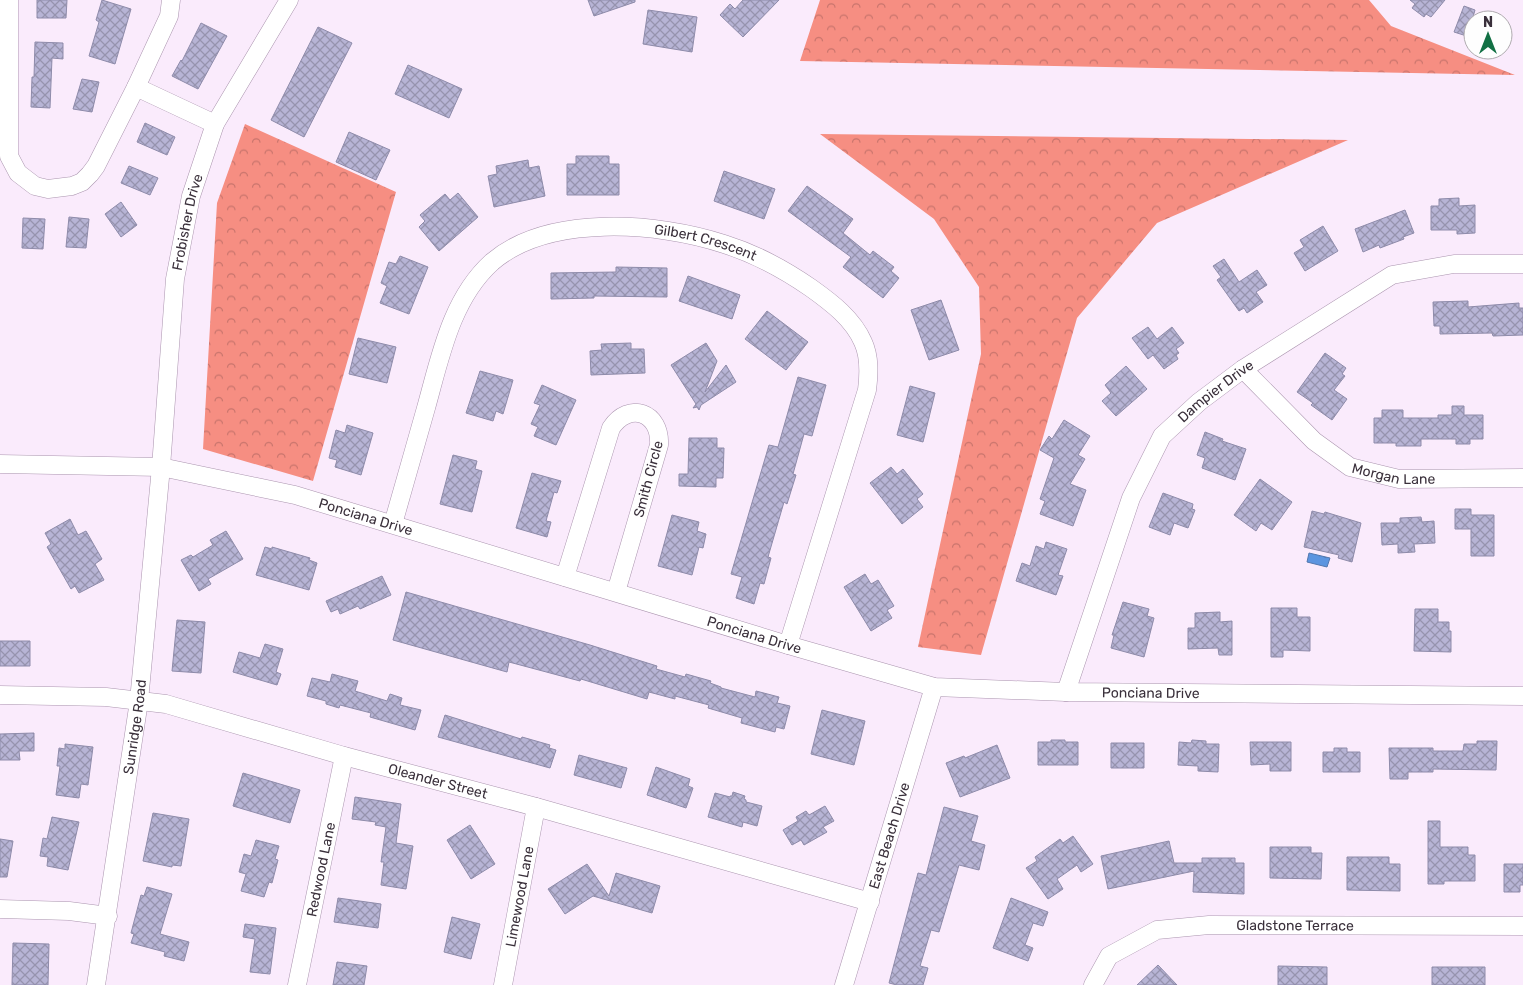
<svg xmlns="http://www.w3.org/2000/svg" width="1523" height="985" font-family="Rubik,sans-serif">
<style>
.forest{fill:url(#forest-crowns)}
.water{fill:url(#water-ripples);stroke:#5277ae}
.building{fill:url(#building-cross-hatch);stroke:#8e8baa}
.lines{fill:none;stroke-linecap:round;stroke-linejoin:round}
.minor-casing{stroke:#ab95af;stroke-width:19}
.minor{stroke:#fff;stroke-width:18}
.labels{text-anchor:middle;stroke-width:4.5;stroke-linejoin:round;paint-order:stroke}
.street-label{font-size:14px;fill:#3a303b;stroke:#fefefe}
</style>
<defs>
<pattern id="forest-crowns" width="20" height="18" patternUnits="userSpaceOnUse" patternTransform="scale(1.25)"><rect width="20" height="18" fill="#f68e82"/><path d="M2 6a3 3 0 1 1 6 0M12 15a3 3 0 1 1 6 0" fill="none" stroke="#c8746c"/></pattern>
<pattern id="water-ripples" width="26" height="14" patternUnits="userSpaceOnUse" patternTransform="scale(1.25)"><rect width="26" height="14" fill="#5c95e0"/><path d="M2 4q2-2 4 0t4 0M15 11q2-2 4 0t4 0" fill="none" stroke="#4d7ab7"/></pattern>
<pattern id="building-cross-hatch" width="8" height="8" patternUnits="userSpaceOnUse" patternTransform="scale(1.25)"><rect width="8" height="8" fill="#b7b4d5"/><path d="M0 0l8 8M0 8l8-8" fill="none" stroke="#9693ae"/></pattern>
</defs>
<rect width="100%" height="100%" fill="#faebfc"/>
<path class="forest" d="M820 0H1369L1391 26 1515 75 800 61Z
M245 124 396 192 313 481 203 449 217 203Z
M820 134 1348 140 1157 223 1077 318 981 655 918 647 981 354 979 287 934 219Z"/>
<path class="water" d="M1309 553 1330 558 1327 567 1307 562Z"/>
<path class="building" d="M37 0H67L66 18H37Z
M102 0 131 9 115 64 89 56 99 22 96 20Z
M588 0H635V2L594 16Z
M743 0H779L743 37 720 15 730 4 735 9Z
M1410 0H1445L1431 17 1426 14 1424 17 1412 8 1415 4Z
M1464 6 1475 10 1473 17V38L1454 32Z
M648 10 697 17 692 52 643 44Z
M201 23 227 36 198 89 172 76 181 60 182 61Z
M318 27 352 43 304 137 271 120Z
M35 42 63 43V59L52 58 50 108 31 107 32 77H34Z
M408 65 462 89 449 118 395 94Z
M82 79 99 82 92 112 73 109Z
M145 123 175 137 167 155 137 142Z
M349 132 390 150 376 180 336 162Z
M576 156H609V164H619V195H567V164H576Z
M528 160 529 168 539 166 545 196 494 207 488 176 497 174 496 166Z
M129 166 158 178 150 195 121 183Z
M724 171 775 189 764 219 714 201Z
M807 186 853 219 843 233 870 255 873 251 894 267 891 271 899 278 883 298 843 267 851 257 788 211Z
M458 193 478 217 439 251 419 227 425 221 420 215 445 194 450 200Z
M1459 198V206L1475 205V233L1457 234V230H1431V206H1439V199Z
M121 202 137 225 121 237 105 214Z
M1405 210 1414 233 1403 237 1404 239 1380 248 1379 245 1363 252 1355 229Z
M69 217 89 219 86 248 66 247Z
M23 218 45 219 43 249 22 248Z
M1323 226 1338 251 1305 271 1294 253 1304 247 1300 240Z
M400 256 428 267 409 314 380 303 387 286 381 283 389 262 396 264Z
M1224 259 1239 282 1257 270 1267 285 1256 292 1263 302 1247 313 1244 308 1239 311 1217 280 1221 277 1213 266Z
M616 267 667 268V297L594 296V298L551 299V273L616 272Z
M688 276 740 295 732 319 679 301Z
M941 300 959 350 929 360 911 310Z
M1468 301V307L1519 303V308H1523V335L1493 336 1492 333 1440 334V326H1434L1433 302Z
M767 311 808 342 786 370 745 339Z
M1148 327 1157 339 1172 327 1184 343 1176 349 1179 353 1176 355 1178 359 1164 369 1153 355 1148 359 1132 338Z
M358 338 396 347 387 383 349 374Z
M631 343V349H644L645 373 591 375 590 351 602 350 601 344Z
M706 343 717 361 705 392 726 365 736 382 701 405 699 410 697 407 693 408 696 404 671 365Z
M1325 353 1346 368 1342 374 1345 376 1334 390 1347 399 1332 420 1311 405 1313 403 1297 392Z
M1126 366 1147 389 1116 416 1102 401 1111 393 1105 385Z
M480 371 513 380 503 414 496 411 493 421 466 413Z
M798 377 826 385 812 436 804 434 793 474 796 475 787 504 784 502 768 557 771 558 764 584 760 583 754 604 736 598 742 577 731 574 769 445 778 447Z
M542 385 576 400 556 445 534 436 538 427 531 424 540 405 534 403Z
M910 386 935 393 923 442 897 435Z
M1452 406H1464V415H1483V439H1470V444H1456V439H1421V446H1396V443H1374V418H1382V410H1403V418H1438V415H1452Z
M1064 420 1090 436 1078 455 1085 459 1070 484 1086 490 1073 526 1040 514 1045 501 1040 499 1054 458 1040 450 1049 436 1052 439Z
M347 425 373 433 361 475 335 467 337 460 329 458 336 430 345 433Z
M1205 432 1223 439 1222 441 1246 449 1235 480 1202 468 1205 458 1197 455Z
M689 438H717V448H724L723 478H716V487L679 486V474H688Z
M453 455 477 461 475 469 482 471 472 512 440 504Z
M891 467 897 474 903 469 923 494 917 499 923 507 902 524 870 483Z
M532 473 561 481 557 493 554 492 546 521 551 522 547 537 516 528Z
M1260 479 1292 502 1272 530 1261 523 1256 531 1234 515Z
M1163 493 1193 504 1192 509 1195 510 1188 528 1174 523 1170 535 1149 527Z
M1455 509H1471V515H1494V556H1471V529H1455Z
M1312 511 1324 514 1325 512 1361 523 1352 562 1338 558 1339 555 1304 547Z
M672 515 699 522 697 531 706 534 703 548 699 547 692 575 658 566Z
M1421 517 1422 522 1434 521 1435 543 1414 544 1415 552 1398 553V544L1382 545 1381 523H1400V518Z
M70 519 78 535 86 531 102 559 95 564 104 580 79 593 75 586 71 589 47 547 51 544 45 533Z
M226 531 243 559 208 579 211 584 199 591 181 560 191 555 193 557 213 545 210 540Z
M1046 542 1067 549 1058 575 1063 576 1056 595 1016 581 1022 563 1030 566 1036 546 1044 549Z
M265 547 272 549V547L310 558 309 560 317 563 309 590 256 575Z
M865 574 871 584 878 580 894 606 887 610 892 618 871 631 844 587Z
M382 576 391 595 360 609 358 606 340 614 338 609 331 612 326 601Z
M406 592 590 645 657 666 656 669 685 677 686 674 711 681 710 683 721 687V688L755 697 756 691 779 697 777 703 790 706 784 729 776 727 775 732 741 723 742 718 708 708 709 705 675 696V699L649 692 647 699 581 679 580 681 509 662 507 672 393 640Z
M1123 602 1149 609 1147 616 1154 618 1144 657 1111 648 1114 635H1112Z
M1271 608H1297V617H1310V651L1283 650V657H1271Z
M1415 609H1438V622H1449V631H1451V652L1414 651Z
M1220 612V622L1232 621V655H1219L1218 648 1188 649V628H1195V613Z
M177 620 205 622 201 673 172 671Z
M0 641H30V666H0Z
M265 644 283 649 276 672 281 674 277 685 233 672 239 652 260 658Z
M332 674 358 681 355 691 387 701 390 694 402 698 400 705 421 710 415 730 370 717 371 713 340 705 339 708 326 704V701L307 696 312 678 330 682Z
M822 710 865 721 854 765 811 754Z
M445 715 521 739 522 737 550 745 549 748 556 750 550 768 438 737Z
M34 733V751H19L20 760H0V734Z
M1051 740H1065V742H1078V765H1038V742H1051Z
M1192 740 1206 741V744H1219L1218 772 1198 771V766L1178 765 1179 742 1191 743Z
M1477 741H1497L1496 770 1433 769V772H1408V779H1390L1389 748H1433V751H1463L1464 744H1477Z
M1250 742H1291V771H1270V764L1251 765Z
M1111 743H1144V768H1111Z
M65 744 93 747 88 785 81 784 79 798 56 795 60 766H57L59 748 65 749Z
M997 745 1010 778 960 797 946 763 964 756 965 758Z
M1334 748H1347V752H1360V772H1323V752H1334Z
M579 755 627 768 621 788 574 775Z
M656 767 690 779 688 786 693 788 686 808 647 795Z
M243 773 300 790 290 823 233 806Z
M733 792 745 796 744 799 746 800V802L762 806 757 826 743 822 742 827 708 817 715 793 730 797V796H732Z
M355 797 401 804 396 843 413 846 406 889 381 885 384 862H381L386 827 375 825 376 822 352 819Z
M825 806 834 821 823 827 827 832 804 845 801 840 792 845 783 830 798 821 796 817 806 811 809 815Z
M944 807 978 816 971 841 985 845 979 870 959 865 939 932 931 930 920 966 928 968 923 985H897L889 983 918 873 926 875Z
M153 813 189 819 181 866 172 865V867L143 861Z
M52 817 79 822 68 870 47 866 48 857 40 856 43 838 47 839Z
M1428 821H1440V847H1468V855H1475V881H1444V884H1428Z
M470 825 495 864 471 879 447 840Z
M1073 836 1093 864 1081 872 1077 865 1057 879 1063 889 1048 899 1026 868 1037 861 1035 857 1060 839 1063 843Z
M0 839 13 841 7 877H0Z
M256 840 279 846 275 859 278 860 272 883 269 882 264 897 241 891 246 874 239 872 244 854 251 856Z
M1169 841 1174 863H1202V858H1235V863H1244V894L1193 892 1194 871 1108 889 1101 856Z
M1270 847H1311V853H1322L1321 879 1270 878Z
M1347 857H1389V864H1400V891L1347 890Z
M587 864 609 896 616 873 660 886 652 913 593 896 565 914 548 889Z
M1504 864H1523V885H1520V892H1504Z
M147 887 172 894 160 934 189 942 184 961 164 956 165 952 131 943 134 934 131 933 141 895 144 896Z
M338 898 381 904 378 928 334 922Z
M1011 898 1048 912 1043 926 1033 923 1025 945 1033 948 1028 961 993 948Z
M452 917 480 924 471 959 444 952Z
M245 924 276 928 270 974 250 972 255 939 243 937Z
M13 943 49 944 48 985H12Z
M337 962 367 966 364 985H333Z
M1158 965 1177 985H1137Z
M1278 966 1327 967V985H1278Z
M1432 967H1485V985H1432Z"/>
<g class="lines">
<defs>
<g id="minor">
<path d="M9 0V156L18 173 35 186 48 189 72 186 82 182 90 174 96 166 136 87 169 16 171 0"/>
<path d="M136 87 215 124"/>
<path id="s1" d="M1243 369 1314 441 1350 467 1399 479 1523 478"/>
<path id="s2" d="M0 464 161 467 295 495 788 645 934 687 1066 692 1523 696"/>
<path id="s3" d="M393 524C404 486 415 447 426 408 440 358 451 299 492 262 548 214 658 222 724 244 756 254 785 270 811 288 832 303 853 319 863 342 870 357 869 374 867 390L788 645"/>
<path d="M565 577 611 428C629 401 661 412 659 445L616 592"/>
<path id="s4" d="M1066 692 1131 498 1162 436 1199 402 1243 369 1392 275 1454 264H1523"/>
<path id="s5" d="M0 695 106 697 166 704 344 756 536 807 870 902"/>
<path d="M0 909 69 911 108 916"/>
<path id="s6" d="M96 985 139 701 161 467 175 279 191 196 215 124 289 0"/>
<path id="s7" d="M297 985 344 756"/>
<path id="s8" d="M503 985 536 807"/>
<path id="s9" d="M844 985 934 687"/>
<path id="s10" d="M1093 985 1109 956 1157 930 1209 925 1523 926"/>
</g>
</defs>
<use href="#minor" class="minor-casing"/>
<use href="#minor" class="minor"/>
</g>
<g class="labels">
<g class="street-label">
<text dy="5" stroke="none"><textPath href="#s6" startOffset="769">Frobisher Drive</textPath></text>
<text dy="5" stroke="none"><textPath href="#s3" startOffset="506">Gilbert Crescent</textPath></text>
<text dy="5" stroke="none"><textPath href="#s4" startOffset="344">Dampier Drive</textPath></text>
<text dy="5" stroke="none"><textPath href="#s1" startOffset="190">Morgan Lane</textPath></text>
<text transform="translate(648 479) rotate(-75)" y="5">Smith Circle</text>
<text dy="5" stroke="none"><textPath href="#s2" startOffset="372">Ponciana Drive</textPath></text>
<text dy="5" stroke="none"><textPath href="#s2" startOffset="778">Ponciana Drive</textPath></text>
<text dy="5" stroke="none"><textPath href="#s2" startOffset="1182">Ponciana Drive</textPath></text>
<text dy="5" stroke="none"><textPath href="#s6" startOffset="261">Sunridge Road</textPath></text>
<text dy="5" stroke="none"><textPath href="#s5" startOffset="449">Oleander Street</textPath></text>
<text dy="5" stroke="none"><textPath href="#s9" startOffset="156">East Beach Drive</textPath></text>
<text dy="5" stroke="none"><textPath href="#s7" startOffset="118">Redwood Lane</textPath></text>
<text dy="5" stroke="none"><textPath href="#s8" startOffset="90">Limewood Lane</textPath></text>
<text dy="5" stroke="none"><textPath href="#s10" startOffset="226">Gladstone Terrace</textPath></text>
</g>
</g>
<g transform="translate(1488 35)"><circle r="24" fill="#fefefe" stroke="#b0acb0"/>
<path d="M0-4L9 19L0 12L-9 19Z" fill="#127044"/>
<text y="-8" font-size="14" font-weight="bold" text-anchor="middle" fill="#3a303b">N</text>
</g>
</svg>
